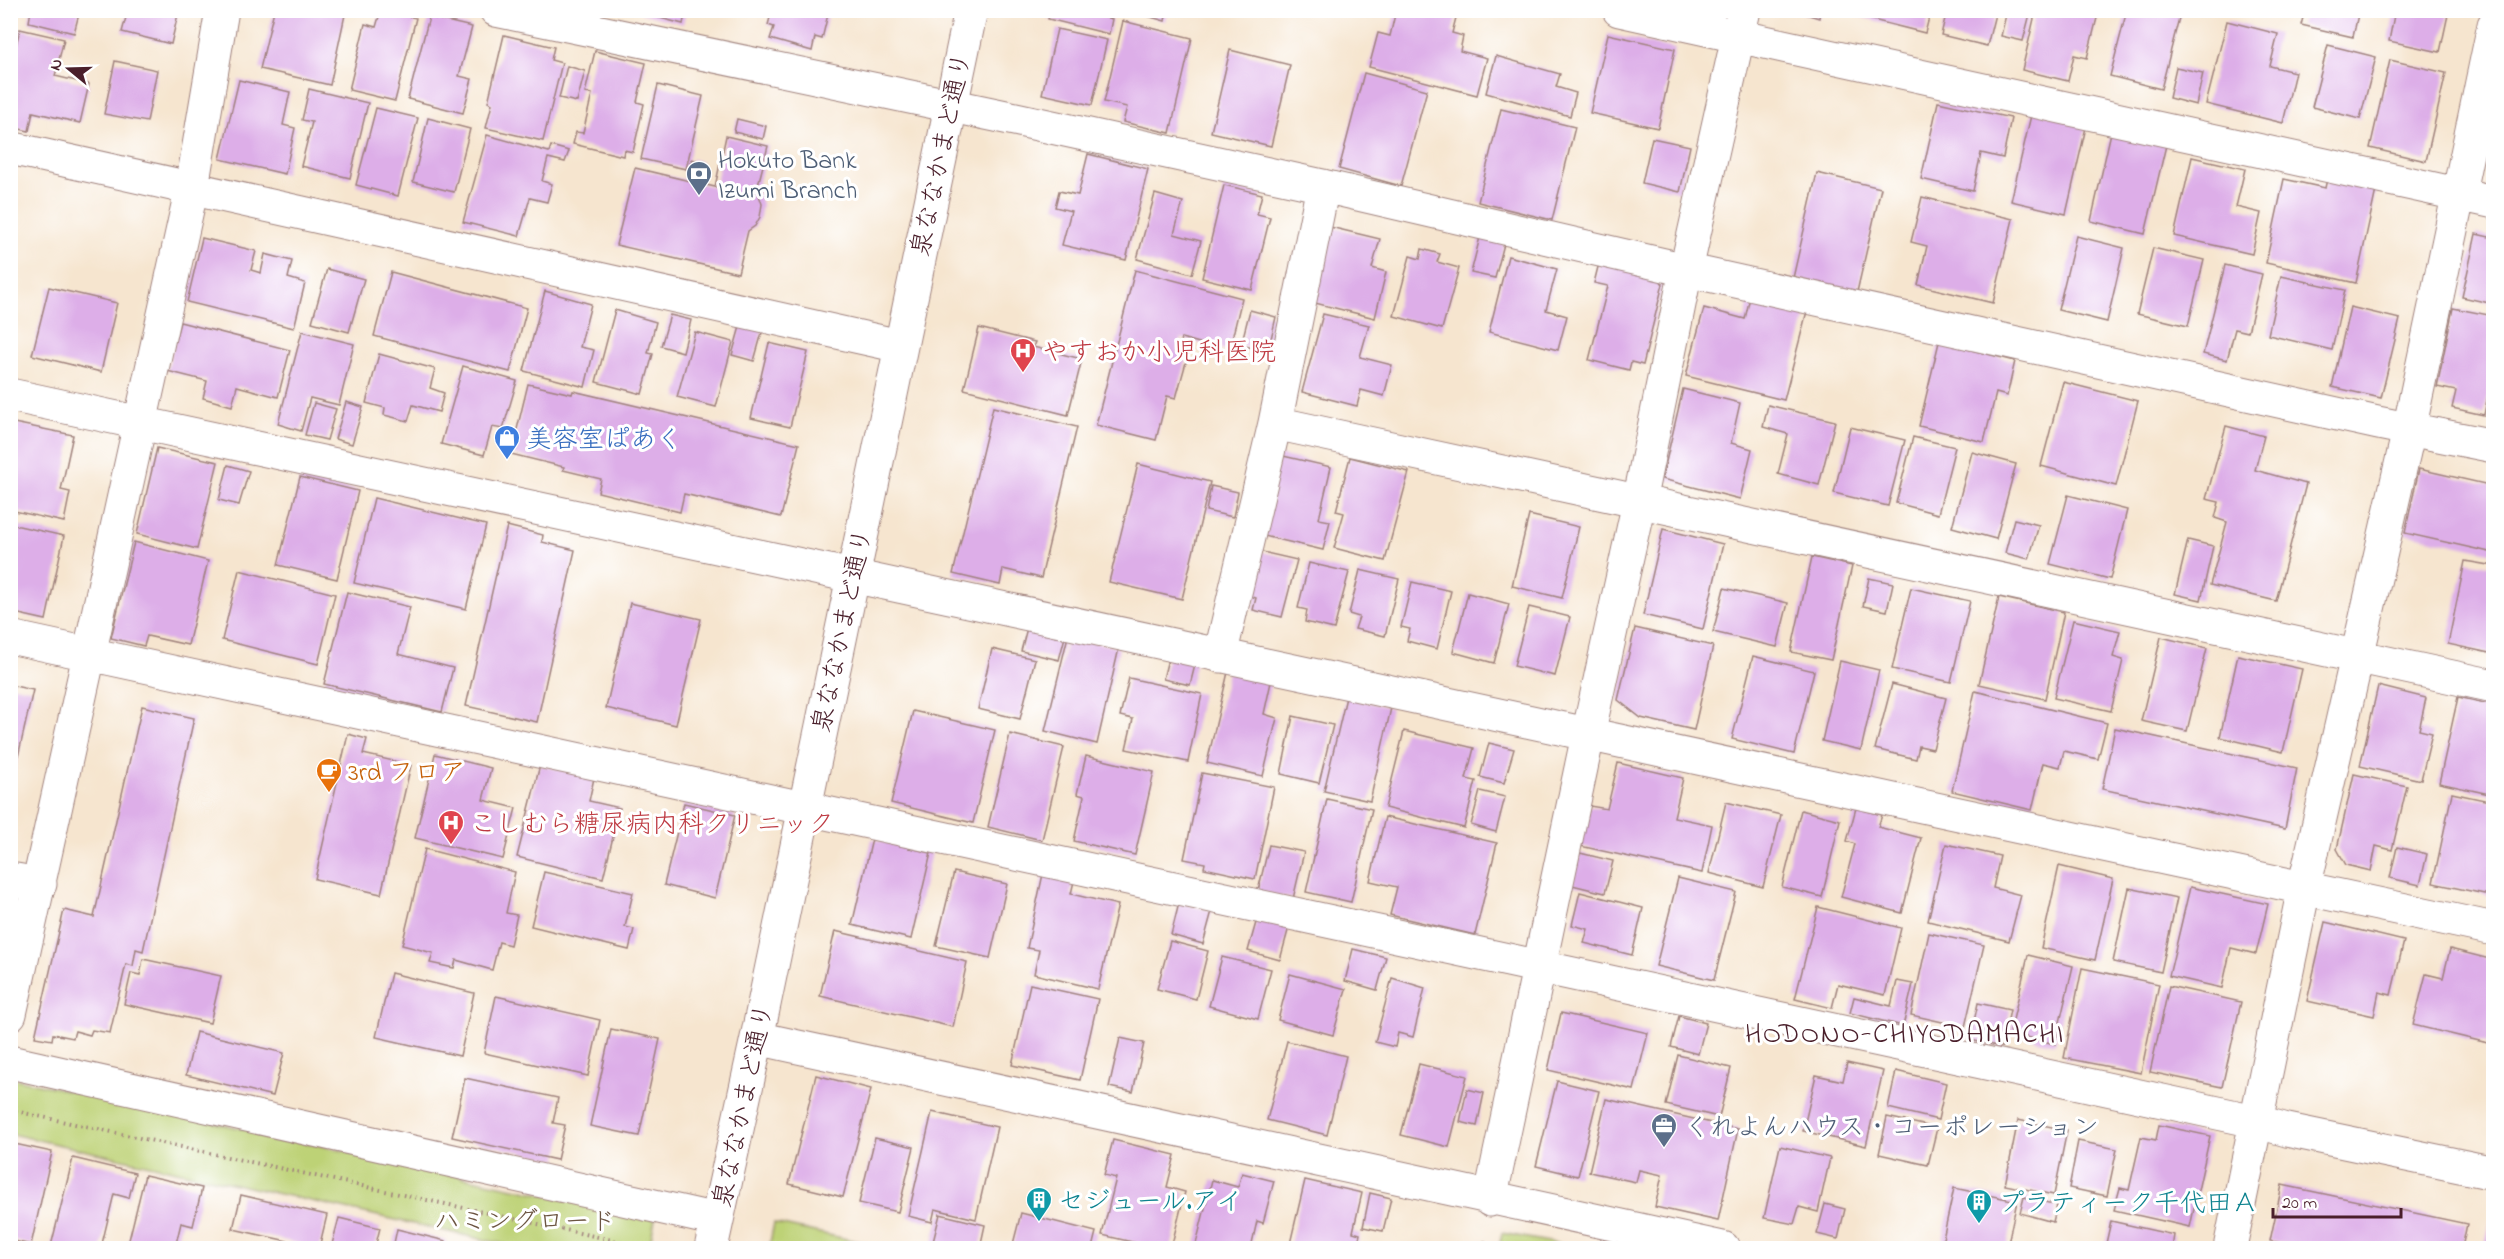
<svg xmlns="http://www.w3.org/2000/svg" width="2504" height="1259" font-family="'Indie Flower','Klee One',sans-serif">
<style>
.green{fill:#bdd276;stroke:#847850;stroke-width:1.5}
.building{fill:#ddaee8}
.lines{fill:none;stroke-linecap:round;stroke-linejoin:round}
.minor-casing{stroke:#a0827d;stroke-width:35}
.path{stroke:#a0827d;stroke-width:4;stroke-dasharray:1.5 4.5;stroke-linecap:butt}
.minor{stroke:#fff;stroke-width:33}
.labels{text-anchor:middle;stroke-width:6;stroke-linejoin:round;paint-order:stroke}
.street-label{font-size:26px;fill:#4a1f2b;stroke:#fff}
.service-label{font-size:26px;fill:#4e5e75;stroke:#fff;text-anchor:start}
.health-label{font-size:26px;fill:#be3a42;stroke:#fff;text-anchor:start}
.shop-label{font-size:26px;fill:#366cbe;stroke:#fff;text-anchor:start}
.food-label{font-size:26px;fill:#c56008;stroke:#fff;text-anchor:start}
.culture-label{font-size:26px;fill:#0d838f;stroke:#fff;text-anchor:start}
.park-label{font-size:26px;fill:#6c5542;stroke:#fff}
.quarter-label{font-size:28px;letter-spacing:1.5px;fill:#4a1f2b;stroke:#fff}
</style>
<rect width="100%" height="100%" fill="#fff"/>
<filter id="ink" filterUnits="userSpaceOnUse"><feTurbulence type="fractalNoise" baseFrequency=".0167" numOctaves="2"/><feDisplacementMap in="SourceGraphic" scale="12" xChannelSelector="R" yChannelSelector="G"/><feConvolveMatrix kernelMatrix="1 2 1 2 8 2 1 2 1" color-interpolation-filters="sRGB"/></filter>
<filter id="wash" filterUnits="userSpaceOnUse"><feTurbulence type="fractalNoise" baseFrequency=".008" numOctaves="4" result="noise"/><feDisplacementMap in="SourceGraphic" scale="24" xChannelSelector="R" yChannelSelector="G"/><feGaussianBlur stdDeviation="1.35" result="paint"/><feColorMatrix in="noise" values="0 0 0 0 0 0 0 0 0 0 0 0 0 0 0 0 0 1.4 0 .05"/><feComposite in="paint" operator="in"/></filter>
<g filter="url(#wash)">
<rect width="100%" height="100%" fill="#f6e5cf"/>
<path class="green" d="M11 1078 655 1219 649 1248H521L11 1134Z
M774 1223 887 1248H769Z
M1502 1233 1580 1248H1499Z"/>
<g id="blocks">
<path class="building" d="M31 10H80L74 33 29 22Z
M128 10H179L171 44 122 32Z
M274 10H346L330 85 260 69Z
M381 10 416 18 395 101 349 90 365 24 376 27Z
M642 10H686L683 24 641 13Z
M772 10H829L822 39 815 37 812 51 770 39 774 27 768 25Z
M1050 10H1075L1112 19 1109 34 1048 19Z
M1126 10H1167L1165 21Z
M1396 10H1458L1452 33 1463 36 1460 51 1487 58 1477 95 1369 67 1378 33 1390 36Z
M1793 10H1820L1819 18Z
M1859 10H1931L1925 33 1857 16Z
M1947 10H1996L1987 46 1941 35Z
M2007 10H2031L2023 41 2001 36Z
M2036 10H2099L2087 58 2074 55 2068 81 2022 70Z
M2127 10H2181L2161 89 2110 76Z
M2305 10H2359L2353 37 2301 25Z
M2395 10H2449L2440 52 2389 41Z
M429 17 472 27 459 76 472 79 463 113 408 99Z
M1123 21 1192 38 1170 133 1123 122 1127 107 1104 102Z
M2227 21 2278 34 2270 66 2295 72 2283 123 2206 104Z
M20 29 64 39 55 76 89 84 80 123 33 112 29 131 10 127V70Z
M1057 29 1107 40 1092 105 1042 94Z
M1608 34 1675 49 1658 128 1590 113Z
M504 35 554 47 551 60 562 63 543 141 486 128 492 104 488 102Z
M2328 45 2376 57 2360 119 2312 107Z
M1230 50 1290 65 1271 146 1211 132Z
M595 51 646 63 637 102 644 104 633 152 624 150 623 156 573 144 576 132 583 133 592 94 585 93Z
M1496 56 1560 74 1556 87 1576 93 1570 116 1486 93Z
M2390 60 2446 73 2426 161 2370 148Z
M115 61 157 70 147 122 104 114Z
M567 66 585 71 577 102 559 98Z
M2176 67 2203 73 2196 105 2169 98Z
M1364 73 1427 90 1401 186 1339 169Z
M239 80 290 92 283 125 295 128 285 174 220 159Z
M658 85 703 96 686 169 641 159Z
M309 89 368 103 350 178 301 166 312 122 302 120Z
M1938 102 2011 118 2003 158 1981 153 1973 191 1921 179Z
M376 108 418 118 398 196 356 185Z
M1501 109 1575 127 1552 220 1478 202Z
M2032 111 2087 123 2066 214 2011 201Z
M428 118 470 129 454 192 413 182Z
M737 119 766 126 763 139 734 132Z
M2112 128 2167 141 2145 234 2091 221Z
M487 135 549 152 551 146 569 151 565 162 548 158 542 181 552 184 547 202 530 198 519 236 463 222Z
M726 136 768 146 757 189 762 204 760 217 755 226 748 231 738 273 616 245 635 168 715 187Z
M1652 138 1690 146 1680 192 1642 183Z
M1088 154 1148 169 1126 260 1062 245 1071 211 1055 207 1059 191 1078 195Z
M2192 157 2245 169 2236 207 2261 213 2252 254 2174 236Z
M692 159 702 162 699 173 689 170Z
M1817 173 1881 188 1857 292 1793 278Z
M2284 179 2325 188 2327 179 2376 190 2356 283 2266 263Z
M1224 185 1262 194 1257 214 1270 217 1252 290 1202 278Z
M1155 194 1183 202 1174 234 1201 241 1192 274 1137 259Z
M1922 197 2013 219 1993 303 1918 285 1927 246 1911 242Z
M1330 227 1380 239 1372 268 1386 272 1375 318 1311 302Z
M2476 234 2494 238V304L2462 297Z
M2076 236 2124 248 2107 322 2058 310Z
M1480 237 1504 244 1495 278 1471 273Z
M202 238 256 251 251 270 261 273 265 254 292 261 288 278 305 283 294 328 187 302Z
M2153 248 2204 260 2188 326 2137 314Z
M1422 249 1440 254 1437 262 1459 268 1442 329 1394 316 1410 256 1420 259Z
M1508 256 1557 269 1546 310 1567 316 1558 350 1489 332Z
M1600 259 1654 273 1663 284 1643 365 1631 362 1629 370 1589 360 1608 286 1594 283Z
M2225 265 2262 274 2248 332 2235 329 2227 360 2203 354Z
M327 269 364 279 349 332 312 322Z
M1135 270 1242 298 1229 351 1181 338 1177 352 1188 355 1176 398 1167 396 1156 440 1096 425Z
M391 272 527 308 510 372 374 336Z
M2281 276 2345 290 2332 350 2268 335Z
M49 287 117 303 101 372 32 355Z
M545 291 591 304 580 347 594 350 585 387 524 371Z
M1750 297 1807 311 1784 400 1686 376 1704 308 1745 319Z
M2350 307 2400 319 2381 398 2332 387Z
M2453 308 2494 316V366L2484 415 2452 408 2456 391 2437 387Z
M615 310 656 322 648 353 653 354 642 394 596 382Z
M1250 310 1276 317 1268 352 1241 345Z
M1323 314 1369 325 1360 357 1392 365 1384 396 1361 390 1357 406 1302 392Z
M670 315 691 320 683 352 661 346Z
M180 322 290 350 278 397 237 386 232 406 203 398 207 381 167 371Z
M741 323 763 329 754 361 732 355Z
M979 328 1035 342 1033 347 1082 359 1068 415 964 389Z
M302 331 354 344 339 405 310 398 301 431 278 424Z
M695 332 733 342 716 407 677 397Z
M1939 342 2015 361 2007 396 1996 393 1984 442 1919 426Z
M769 343 808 352 790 427 751 418Z
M379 354 435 369 430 388 444 393 439 412 413 405 408 421 384 415 385 408 366 403Z
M463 366 517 381 503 429 492 427 484 455 441 444Z
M2063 382 2138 401 2116 486 2041 466Z
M528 384 572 394 573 391 799 444 781 517 684 494 680 512 598 492 601 479 563 470 564 467 511 454Z
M1683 389 1740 403 1731 443 1752 449 1740 499 1662 479Z
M346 402 363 407 352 444 335 439Z
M314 403 336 409 327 440 305 435Z
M1768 405 1835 421 1819 485 1778 474 1788 434 1763 427Z
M993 407 1077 427 1041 578 1003 569 1000 585 953 574Z
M14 423 73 435 61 490 70 492 64 522 10 510V441Z
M2226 426 2264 436 2255 470 2306 484 2276 601 2210 585 2227 522 2215 518 2219 502 2206 499Z
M1850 427 1905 440 1888 506 1834 493Z
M1913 437 1955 447 1938 514 1896 503Z
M157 448 218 462 197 549 137 534Z
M1972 452 2016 464 1996 539 1952 527Z
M1279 455 1331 467 1319 519 1330 521 1323 550 1260 535Z
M1350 457 1409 472 1385 561 1334 548 1344 513 1336 511Z
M1138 464 1210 482 1182 599 1109 582Z
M228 465 249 471 239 505 219 500Z
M2419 469 2494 486V553L2405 533Z
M300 477 358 491 337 579 278 565Z
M1211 486 1238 492 1233 517 1206 511Z
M2068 495 2127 510 2110 579 2050 564Z
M374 498 486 525 466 609 354 583Z
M1529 515 1579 527 1562 598 1512 586Z
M2014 519 2039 525 2029 559 2005 553Z
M10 524 64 536 46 620 10 612Z
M507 526 543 535 542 542 575 550 537 722 466 706Z
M1663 529 1723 544 1703 629 1643 615Z
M2188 540 2213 546 2201 600 2175 594Z
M134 542 208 561 188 645 147 636 144 646 111 638Z
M1258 551 1297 560 1282 617 1253 610 1256 598 1247 595Z
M1812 557 1852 566 1831 660 1791 652Z
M2465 561 2494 566V654L2448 644Z
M1309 563 1349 572 1334 629 1305 622 1307 610 1298 608Z
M239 570 335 594 318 664 222 640Z
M1360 570 1399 579 1385 636 1355 629 1359 617 1349 614Z
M1869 578 1893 583 1887 611 1863 606Z
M1412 582 1451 591 1437 649 1407 641 1410 629 1401 627Z
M1724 588 1788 603 1777 647 1713 632Z
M1911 588 1970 601 1951 682 1892 669Z
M347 592 410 607 398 654 453 668 442 712 324 684Z
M1468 593 1509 604 1494 663 1453 652Z
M1999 597 2064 612 2045 699 1979 684Z
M630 603 701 619 676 725 606 708Z
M1529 607 1570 617 1555 676 1514 666Z
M2073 620 2120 631 2113 657 2123 660 2111 711 2054 698Z
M1028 624 1066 633 1059 660 1021 651Z
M1635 628 1713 646 1694 730 1641 718 1618 700Z
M1068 636 1119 648 1097 744 1045 731Z
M2161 637 2207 648 2187 731 2141 721Z
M992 649 1035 659 1020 719 978 709Z
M1169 655 1196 661 1190 685 1163 679Z
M2238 655 2302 669 2283 752 2220 737Z
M1753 656 1814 671 1794 754 1732 739Z
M1840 661 1879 670 1861 750 1822 741Z
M1228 672 1271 682 1264 714 1277 718 1263 776 1207 763Z
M1129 678 1202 694 1188 762 1126 749 1133 719 1120 716Z
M1892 684 1946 698 1933 749 1919 746 1916 759 1875 749Z
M10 685 33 690 11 788H10Z
M2378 686 2426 698 2419 730 2432 733 2421 780 2360 766Z
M1975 691 2107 723 2098 759 2064 751 2060 767 2043 763 2032 810 1952 791Z
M1346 697 1391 708 1370 801 1324 791Z
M2458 697 2494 705V795L2439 783Z
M142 706 194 718 143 951 136 949 133 966 126 964 110 1033 92 1030 90 1035 75 1031 73 1038 53 1034 52 1040 35 1037 64 910 94 917Z
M913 711 995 730 973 823 891 803Z
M1293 716 1333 725 1319 783 1281 774Z
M2115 728 2297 768 2285 829 2102 789Z
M1404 731 1474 748 1466 779 1476 781 1464 828 1385 808Z
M348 734 367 739 363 754 411 765 381 894 315 879Z
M1010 734 1064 747 1042 840 988 827Z
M1489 743 1514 749 1504 783 1480 777Z
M435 754 491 768 483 800 516 808 503 859 415 838Z
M1086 756 1154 772 1135 855 1074 841 1084 796 1077 794Z
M1618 763 1683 778 1674 817 1712 825 1702 873 1580 846 1590 806 1607 809Z
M540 765 594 778 589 801 620 808 603 878 517 857Z
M1202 773 1274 787 1255 879 1204 868 1205 863 1184 859Z
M2354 774 2407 786 2392 850 2376 846 2371 871 2346 865 2337 849Z
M1480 791 1505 797 1496 832 1471 825Z
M2452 793 2494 802V896L2433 883Z
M1327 799 1372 809 1351 902 1306 892Z
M1726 802 1781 815 1763 887 1709 873Z
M684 803 735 815 715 898 664 885Z
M1856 808 1882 815 1878 827 1921 838 1902 913 1841 897 1855 844 1847 841Z
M1801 810 1840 820 1822 897 1782 887Z
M1385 817 1497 843 1475 935 1390 915 1397 887 1370 881Z
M872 839 931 853 911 939 852 925Z
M1946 844 2000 856 1993 888 2021 895 2009 941 1928 921Z
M1269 845 1304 852 1293 899 1258 891Z
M2397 847 2427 854 2420 885 2390 878Z
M425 849 515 872 506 913 517 915 510 945 499 942 492 970 456 960 454 968 430 963 433 953 402 945Z
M1580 853 1613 861 1605 893 1572 885Z
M2059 866 2113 879 2095 960 2041 948Z
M544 872 633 893 625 927 634 929 629 950 531 926Z
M954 872 1007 884 990 958 936 946Z
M1043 874 1074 881 1071 894 1118 905 1098 989 1034 974 1039 950 1027 948Z
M1678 878 1736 892 1714 980 1656 966Z
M2190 887 2268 904 2256 954 2231 948 2222 988 2169 976Z
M2129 888 2177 898 2161 972 2113 962Z
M1580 892 1643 908 1632 955 1584 943 1588 929 1572 925Z
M1179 903 1212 911 1203 944 1171 935Z
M1818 907 1901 928 1885 995 1838 984 1832 1008 1795 999Z
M1257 919 1289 927 1280 960 1248 951Z
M2325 922 2404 941 2391 995 2379 992 2374 1016 2307 1001Z
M835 931 967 962 953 1027 820 996Z
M1929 933 1984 945 1965 1027 1911 1015Z
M1170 941 1208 951 1196 999 1157 989Z
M1353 949 1386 957 1377 990 1345 981Z
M2450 949 2494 960V1023L2488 1043 2413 1025 2426 974 2443 978Z
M2028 955 2073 966 2055 1044 2010 1033Z
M1222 957 1271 969 1258 1019 1209 1006Z
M143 959 221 976 210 1023 124 1004 131 973 140 975Z
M2082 968 2159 984 2141 1073 2064 1058Z
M391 973 474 993 460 1056 376 1037Z
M1290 974 1346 989 1333 1035 1278 1020Z
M1392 978 1425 988 1413 1037 1398 1033 1395 1047 1375 1042Z
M1897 981 1913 984 1903 1026 1850 1013 1854 997 1891 1006Z
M1030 984 1098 999 1080 1080 1012 1065Z
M2169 986 2241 1002 2222 1087 2150 1072Z
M496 996 600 1020 588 1076 484 1053Z
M1978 1003 2010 1010 2002 1047 1970 1040Z
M1561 1013 1648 1033 1634 1090 1548 1070Z
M1679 1016 1706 1023 1698 1054 1671 1047Z
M611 1029 660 1039 639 1136 590 1126Z
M196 1032 284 1053 273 1096 186 1075Z
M1120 1038 1144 1043 1133 1092 1109 1087Z
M1287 1041 1346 1056 1327 1135 1267 1120Z
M1678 1055 1731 1068 1719 1117 1666 1105Z
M1847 1063 1883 1071 1866 1146 1803 1131 1816 1075 1843 1081Z
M1419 1064 1467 1076 1449 1147 1401 1135Z
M1896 1071 1946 1083 1938 1120 1888 1108Z
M816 1075 871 1089 843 1197 789 1184Z
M465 1078 558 1098 553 1123 565 1125 557 1160 452 1137Z
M1557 1081 1599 1091 1578 1176 1536 1166Z
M1467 1089 1484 1093 1477 1126 1460 1122Z
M1606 1099 1738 1129 1718 1221 1655 1207 1662 1175 1639 1170 1636 1182 1589 1172Z
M932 1112 997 1127 976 1219 935 1209 932 1222 908 1216Z
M1887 1117 1937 1128 1928 1165 1879 1154Z
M2018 1120 2067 1130 2054 1195 2005 1185Z
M2159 1125 2210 1136 2190 1227 2114 1210 2120 1188 2129 1190 2141 1137 2156 1140Z
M875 1138 914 1147 898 1212 859 1203Z
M1113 1140 1175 1155 1167 1187 1185 1192 1171 1248H1158L1102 1235 1116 1178 1104 1175Z
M2078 1141 2117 1149 2107 1196 2069 1188Z
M10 1143 52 1152 31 1245 10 1240Z
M1780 1146 1830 1158 1818 1212 1799 1207 1794 1224 1764 1218Z
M73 1158 135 1173 129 1198 114 1194 101 1248H62L51 1246Z
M1242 1173 1274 1181 1263 1223 1257 1221 1251 1248H1195L1212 1180 1238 1187Z
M145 1175 202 1188 193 1226 181 1223 175 1248H127Z
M1305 1180 1362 1193 1353 1232 1360 1234 1357 1248H1289Z
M2282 1185 2467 1224 2462 1248H2308L2270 1241Z
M1954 1188 2017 1201 2007 1248H1941Z
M1370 1193 1391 1198 1383 1231 1363 1227Z
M241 1195 327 1215 319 1248 233 1229Z
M2024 1197 2057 1205 2053 1222 2020 1213Z
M1825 1204 1845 1209 1838 1239 1817 1234Z
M2493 1210 2494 1248H2484Z
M1021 1213 1096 1232 1092 1248H1012Z
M940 1214 985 1225 980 1248H941L932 1246Z
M339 1218 380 1228 375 1248H331Z
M2111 1221 2174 1235 2172 1248H2105Z
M397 1229 446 1241 444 1248H393Z"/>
</g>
</g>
<g filter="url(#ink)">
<use href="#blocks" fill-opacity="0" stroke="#a0827d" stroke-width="1.5"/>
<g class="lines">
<defs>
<path id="minor" d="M496 10 1015 119 1323 186 1686 270 2378 423 2494 446
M1619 10 2494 202
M10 148 900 346
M10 395 2494 929
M1275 423 2494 686
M10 637 2255 1121 2287 1130 2494 1173
M1220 656 1275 423 1323 186
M10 879 40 884
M10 1014 192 187 222 10
M757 1038 1723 1248
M10 1062 717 1220
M1490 1200 1588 735 1639 502 1686 270 1744 10
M711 1248 757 1038 971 10
M2230 1248 2304 888 2409 430 2494 25"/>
</defs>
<use href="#minor" class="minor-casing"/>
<path class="path" d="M10 1110 649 1248
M1484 1248 1486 1237"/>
<use href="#minor" class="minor"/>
</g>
</g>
<defs>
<symbol id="bank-pin" viewBox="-11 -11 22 30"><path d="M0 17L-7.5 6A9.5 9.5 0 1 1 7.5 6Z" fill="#5c6f8a" stroke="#fff"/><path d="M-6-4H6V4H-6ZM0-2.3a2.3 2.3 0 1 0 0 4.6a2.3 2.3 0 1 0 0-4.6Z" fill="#fff"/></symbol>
<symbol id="hospital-pin" viewBox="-11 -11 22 30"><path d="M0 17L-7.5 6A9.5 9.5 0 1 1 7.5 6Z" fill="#e0444e" stroke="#fff"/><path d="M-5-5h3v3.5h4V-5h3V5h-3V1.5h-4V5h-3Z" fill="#fff"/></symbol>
<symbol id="shop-pin" viewBox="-11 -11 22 30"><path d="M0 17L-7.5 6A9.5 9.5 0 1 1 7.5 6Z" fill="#3f7fe0" stroke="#fff"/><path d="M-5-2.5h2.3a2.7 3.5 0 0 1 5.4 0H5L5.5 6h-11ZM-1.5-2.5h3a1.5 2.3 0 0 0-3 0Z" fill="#fff"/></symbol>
<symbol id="cafe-pin" viewBox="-11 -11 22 30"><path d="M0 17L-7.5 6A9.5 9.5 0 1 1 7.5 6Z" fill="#e8710a" stroke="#fff"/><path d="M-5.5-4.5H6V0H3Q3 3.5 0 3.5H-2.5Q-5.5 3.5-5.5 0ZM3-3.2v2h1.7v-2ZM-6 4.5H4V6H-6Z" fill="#fff"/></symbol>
<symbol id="office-pin" viewBox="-11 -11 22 30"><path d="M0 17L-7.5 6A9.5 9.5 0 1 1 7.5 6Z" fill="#5c6f8a" stroke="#fff"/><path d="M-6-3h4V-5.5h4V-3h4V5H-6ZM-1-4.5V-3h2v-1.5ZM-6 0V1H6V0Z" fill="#fff"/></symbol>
<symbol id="building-pin" viewBox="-11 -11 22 30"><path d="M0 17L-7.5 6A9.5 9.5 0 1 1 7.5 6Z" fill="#0f9aa8" stroke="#fff"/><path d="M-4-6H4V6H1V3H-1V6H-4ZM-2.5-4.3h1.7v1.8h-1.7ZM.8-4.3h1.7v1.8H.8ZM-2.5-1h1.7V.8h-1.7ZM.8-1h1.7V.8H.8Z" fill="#fff"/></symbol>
</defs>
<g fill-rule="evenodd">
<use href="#bank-pin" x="684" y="159" width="30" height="40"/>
<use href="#hospital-pin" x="1008" y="336" width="30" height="40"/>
<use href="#shop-pin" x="492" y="423" width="30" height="40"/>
<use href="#cafe-pin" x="314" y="756" width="30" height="40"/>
<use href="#hospital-pin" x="436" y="808" width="30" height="40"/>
<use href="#office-pin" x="1649" y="1111" width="30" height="40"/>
<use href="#building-pin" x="1024" y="1185" width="30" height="40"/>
<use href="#building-pin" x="1964" y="1187" width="30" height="40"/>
</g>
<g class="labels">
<g class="street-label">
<text transform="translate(940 154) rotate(-78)" y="9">泉ななかまど通り</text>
<text transform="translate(841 630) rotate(-78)" y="9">泉ななかまど通り</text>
<text transform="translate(742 1105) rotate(-78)" y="9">泉ななかまど通り</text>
</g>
<g class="service-label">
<text x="718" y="168">Hokuto Bank<tspan x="718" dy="30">Izumi Branch</tspan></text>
<text x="1684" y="1135">くれよんハウス・コーポレーション</text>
</g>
<g class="health-label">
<text x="1042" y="360">やすおか小児科医院</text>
<text x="470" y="832">こしむら糖尿病内科クリニック</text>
</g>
<g class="shop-label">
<text x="526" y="447">美容室ぱあく</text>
</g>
<g class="food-label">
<text x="348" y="780">3rd フロア</text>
</g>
<g class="culture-label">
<text x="1058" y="1209">セジュール.アイ</text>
<text x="1998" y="1211">プラティーク千代田Ａ</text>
</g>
<g class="park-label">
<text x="525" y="1229">ハミングロード</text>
</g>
<g class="quarter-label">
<text x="1905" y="1042">HODONO-CHIYODAMACHI</text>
</g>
</g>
<rect width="2504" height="1259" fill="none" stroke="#fff" stroke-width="36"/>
<g transform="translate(69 69) rotate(289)" stroke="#ffffff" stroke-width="4.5" paint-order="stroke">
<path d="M0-4.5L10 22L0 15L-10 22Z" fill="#4a1f2b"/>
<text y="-9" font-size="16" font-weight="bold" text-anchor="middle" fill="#4a1f2b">N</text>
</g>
<path d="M2273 1208v9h128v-9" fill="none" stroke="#4a1f2b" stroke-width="3"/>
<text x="2282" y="1208" font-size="18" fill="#4a1f2b" stroke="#ffffff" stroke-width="4.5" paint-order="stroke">20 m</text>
</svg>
